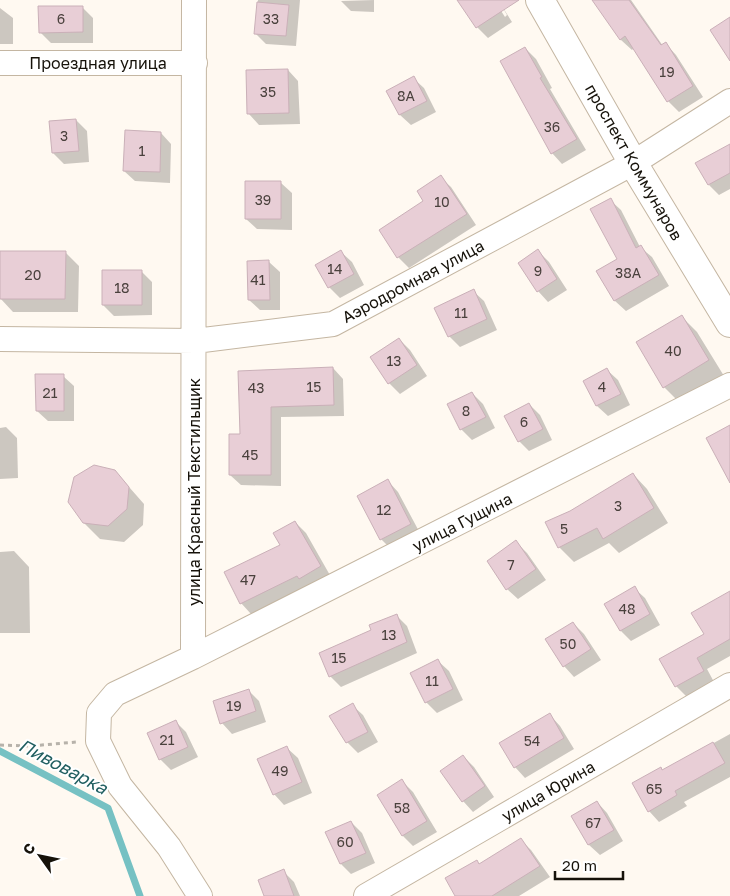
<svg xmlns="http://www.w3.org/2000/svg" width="730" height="896" font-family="'Golos Text',sans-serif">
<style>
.shadow{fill:#0003}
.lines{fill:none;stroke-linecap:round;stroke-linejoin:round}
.stream{stroke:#76c1c3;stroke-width:7}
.building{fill:#e8ced6;stroke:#cab0b8}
.minor-casing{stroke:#c4b6a2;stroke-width:26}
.tertiary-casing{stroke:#c4b6a2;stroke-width:30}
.path{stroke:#b7b2aa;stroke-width:3;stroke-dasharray:4 4;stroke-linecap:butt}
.minor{stroke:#fff;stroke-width:24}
.tertiary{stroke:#fff;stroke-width:28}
.labels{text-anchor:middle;stroke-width:4;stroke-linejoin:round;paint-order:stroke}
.number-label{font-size:14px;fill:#4a413d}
.street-label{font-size:16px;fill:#16120a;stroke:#fff}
.water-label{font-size:18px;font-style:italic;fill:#215f61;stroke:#fff}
</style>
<rect width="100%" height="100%" fill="#fff9f1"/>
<path class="shadow" d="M258 0H300L296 46 266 44 255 33Z
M374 0V12L351 11 341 1Z
M459 0H494L505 17 507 15 498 0 512 22 488 38 477 27Z
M593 0H631L663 46 666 44 676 55 703 97 679 112 668 101 634 48 632 50 621 40Z
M82 7 93 18V43H51L40 32Z
M0 8 13 18V44H0Z
M525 48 536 59 552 88 550 89 586 150 562 164 552 153Z
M288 70 298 81 300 124 259 125 249 114Z
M413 78 424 88 436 112 411 125 400 115 388 91Z
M76 120 87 131 89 162 64 164 53 153Z
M161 133 171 144 170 183 135 181 124 171Z
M730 145V189L719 195 709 185Z
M440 177 451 187 476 225 409 268 398 257 425 202Z
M281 183 292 193V230L257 229 246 219Z
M610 200 621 210 640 247 652 257 669 286 626 311 615 301 598 272 618 260Z
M538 251 549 262 567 290 548 302 538 291Z
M0 252H65L79 266 78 312H13L0 298Z
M341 252 352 262 364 285 340 298 329 287Z
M269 262 280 272V310H260L249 300Z
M141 271 152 282V315L114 316 103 305Z
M473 291 484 301 497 330 460 347 449 336Z
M681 316 697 332 724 376 680 403 664 387Z
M399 339 410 350 427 376 400 394 389 383 372 357Z
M333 368 343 379 344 416 281 417V486L241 485 230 475 242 436 239 372Z
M607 370 618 380 630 405 608 416 597 406 584 381Z
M63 376 74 386V421H48L37 411Z
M472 393 483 404 495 428 472 440 461 429 449 405Z
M529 404 540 415 552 440 529 451 519 441Z
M6 427 17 438 18 478 0 479V428Z
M115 471 144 504 143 525 124 542 100 539 84 523Z
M633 474 647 489 668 523 619 553 609 543 574 562 559 547 571 512Z
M388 481 398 492 421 535 392 550 381 539 359 496Z
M295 522 306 533 331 577 251 614 241 603 281 546Z
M516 542 527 553 546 580 518 599 507 589Z
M14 551 29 567 30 633H0V552Z
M634 588 645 598 660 625 631 641 621 631Z
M730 601V656L707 669 714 682 687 697 676 686 705 635Z
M396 615 407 626 417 653 341 687 330 676 372 631Z
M573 623 584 634 601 660 574 677 564 666Z
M438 661 449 671 463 700 437 713 426 702Z
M248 690 259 701 266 722 232 734 222 723Z
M352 705 363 715 378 742 358 753 347 742Z
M550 715 560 726 574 749 525 778 515 767Z
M175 721 186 732 198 757 171 770 160 759Z
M730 734V777L684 802 687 806 659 822 649 811 663 771Z
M287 748 298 758 312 793 284 805 274 794Z
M463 756 474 767 494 797 473 812 463 801Z
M402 781 413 792 437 832 413 846 403 836Z
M597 802 607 813 623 841 600 855 589 845 573 816Z
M351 822 362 833 375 863 351 874 341 864Z
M521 840 531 850 550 877 519 896H456L476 861 480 865Z
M283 871 294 882 300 896H265Z"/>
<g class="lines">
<path class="stream" d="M0 751 108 808 140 896"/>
</g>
<path class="building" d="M457 0H519L476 28Z
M592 0H629L661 45 666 42 693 86 667 102 625 36 620 40Z
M257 2 289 5 286 36 254 34Z
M38 6H83V32L39 33Z
M730 17V61L710 30Z
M525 47 542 77 540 78 577 139 551 154 500 61Z
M288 69 289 113 247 114 246 70Z
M414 76 427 101 399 115 386 91Z
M76 119 79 151 52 153 49 121Z
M125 130 161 132 160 172 123 171Z
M730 144V173L708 185 695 163Z
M441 175 467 214 397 258 379 230 423 201 417 191Z
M245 181H281V219H245Z
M611 198 636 248 641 245 659 275 614 301 596 271 617 259 590 209Z
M538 249 557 279 537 292 518 263Z
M341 250 354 274 328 288 315 265Z
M0 251H66L65 299H0Z
M269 260 270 300H248L247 261Z
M102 270H142V305H102Z
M474 289 487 319 448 337 434 308Z
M682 315 709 360 663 388 636 342Z
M399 338 417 365 388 384 370 357Z
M333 367 334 405 271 407V475H229V434H240L238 371Z
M607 368 621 394 596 406 583 381Z
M35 374H64V411H36Z
M472 392 486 417 460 430 447 404Z
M529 403 543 429 518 442 504 416Z
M730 425V483L706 438Z
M94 465 115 470 129 487 127 509 108 526 83 523 68 502 74 477Z
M633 473 654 508 603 539 597 528 558 548 545 522 570 511Z
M388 479 411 524 380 540 357 496Z
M295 521 321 566 299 579 297 576 240 604 224 572 280 545 273 533Z
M516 540 536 569 506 590 487 561Z
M635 586 650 614 620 631 604 604Z
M730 591V639L697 658 704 671 675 687 659 659 704 634 691 613Z
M397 614 407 642 329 677 319 653 371 630 369 625Z
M573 622 591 649 563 667 545 639Z
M438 659 453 689 425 703 410 673Z
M249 689 256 711 220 724 213 701Z
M353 703 368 732 346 743 329 716Z
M550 713 564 738 514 768 499 743Z
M176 720 188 747 159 760 147 733Z
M713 742 725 763 675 791 677 795 648 812 632 783 661 767 662 770Z
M287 746 302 782 273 795 257 759Z
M463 755 485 786 462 802 440 771Z
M402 779 427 821 402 836 377 795Z
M597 801 614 830 588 845 571 816Z
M351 821 366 853 340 864 325 832Z
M521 838 540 866 492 896H455L445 878 477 860 479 864Z
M284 869 294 896H264L258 880Z"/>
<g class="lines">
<defs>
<path id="minor" d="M194 0 193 657 115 694 99 713 98 741 120 786 169 847 200 896
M0 63H195
M0 339 195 341 333 324 633 163 730 101
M193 657 730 385
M366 896 730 685"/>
<path id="tertiary" d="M540 0 633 163 730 323"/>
</defs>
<use href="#minor" class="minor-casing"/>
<use href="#tertiary" class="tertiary-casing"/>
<path class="path" d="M0 745 30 746 77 742"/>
<use href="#minor" class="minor"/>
<use href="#tertiary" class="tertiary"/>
</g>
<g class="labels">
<g class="number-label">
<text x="61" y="24">6</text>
<text x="271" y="24">33</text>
<text x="667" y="77">19</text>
<text x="268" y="97">35</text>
<text x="406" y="101">8А</text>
<text x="552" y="132">36</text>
<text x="64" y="141">3</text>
<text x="142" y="156">1</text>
<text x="263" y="205">39</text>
<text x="442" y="207">10</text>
<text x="335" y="274">14</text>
<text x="538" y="276">9</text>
<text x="628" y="278">38А</text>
<text x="33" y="280">20</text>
<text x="258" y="285">41</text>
<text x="122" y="293">18</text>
<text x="461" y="318">11</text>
<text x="673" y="356">40</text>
<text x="394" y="366">13</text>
<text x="314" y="392">15</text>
<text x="602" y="392">4</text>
<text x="256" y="393">43</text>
<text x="50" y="398">21</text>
<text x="466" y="416">8</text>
<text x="524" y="427">6</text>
<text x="250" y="460">45</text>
<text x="618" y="511">3</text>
<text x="384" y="515">12</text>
<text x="564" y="534">5</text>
<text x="511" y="570">7</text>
<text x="248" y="585">47</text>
<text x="627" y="614">48</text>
<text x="389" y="640">13</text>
<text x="568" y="649">50</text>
<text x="339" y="663">15</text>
<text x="432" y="686">11</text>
<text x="234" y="711">19</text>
<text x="167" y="745">21</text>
<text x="532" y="746">54</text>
<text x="280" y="776">49</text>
<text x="654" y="794">65</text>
<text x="402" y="813">58</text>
<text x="593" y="828">67</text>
<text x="345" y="847">60</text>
</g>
<g class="street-label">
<text x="98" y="69">Проездная улица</text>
<text transform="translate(634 162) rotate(60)" y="6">проспект Коммунаров</text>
<text transform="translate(413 281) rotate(-28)" y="6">Аэродромная улица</text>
<text transform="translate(194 492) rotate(-90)" y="6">улица Красный Текстильщик</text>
<text transform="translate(462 522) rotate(-27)" y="6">улица Гущина</text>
<text transform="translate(548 791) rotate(-30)" y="6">улица Юрина</text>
</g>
<g class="water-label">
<text transform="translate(63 767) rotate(28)" y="6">Пивоварка</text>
</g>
</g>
<g transform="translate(40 856) rotate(303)" stroke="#ffffff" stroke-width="4" paint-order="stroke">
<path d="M0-4L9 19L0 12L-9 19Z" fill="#16120a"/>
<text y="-8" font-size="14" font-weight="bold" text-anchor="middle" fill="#16120a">С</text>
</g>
<path d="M555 871v8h68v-8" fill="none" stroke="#16120a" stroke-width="2.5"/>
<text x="562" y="871" font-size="15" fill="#16120a" stroke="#ffffff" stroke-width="4" paint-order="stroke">20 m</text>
</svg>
